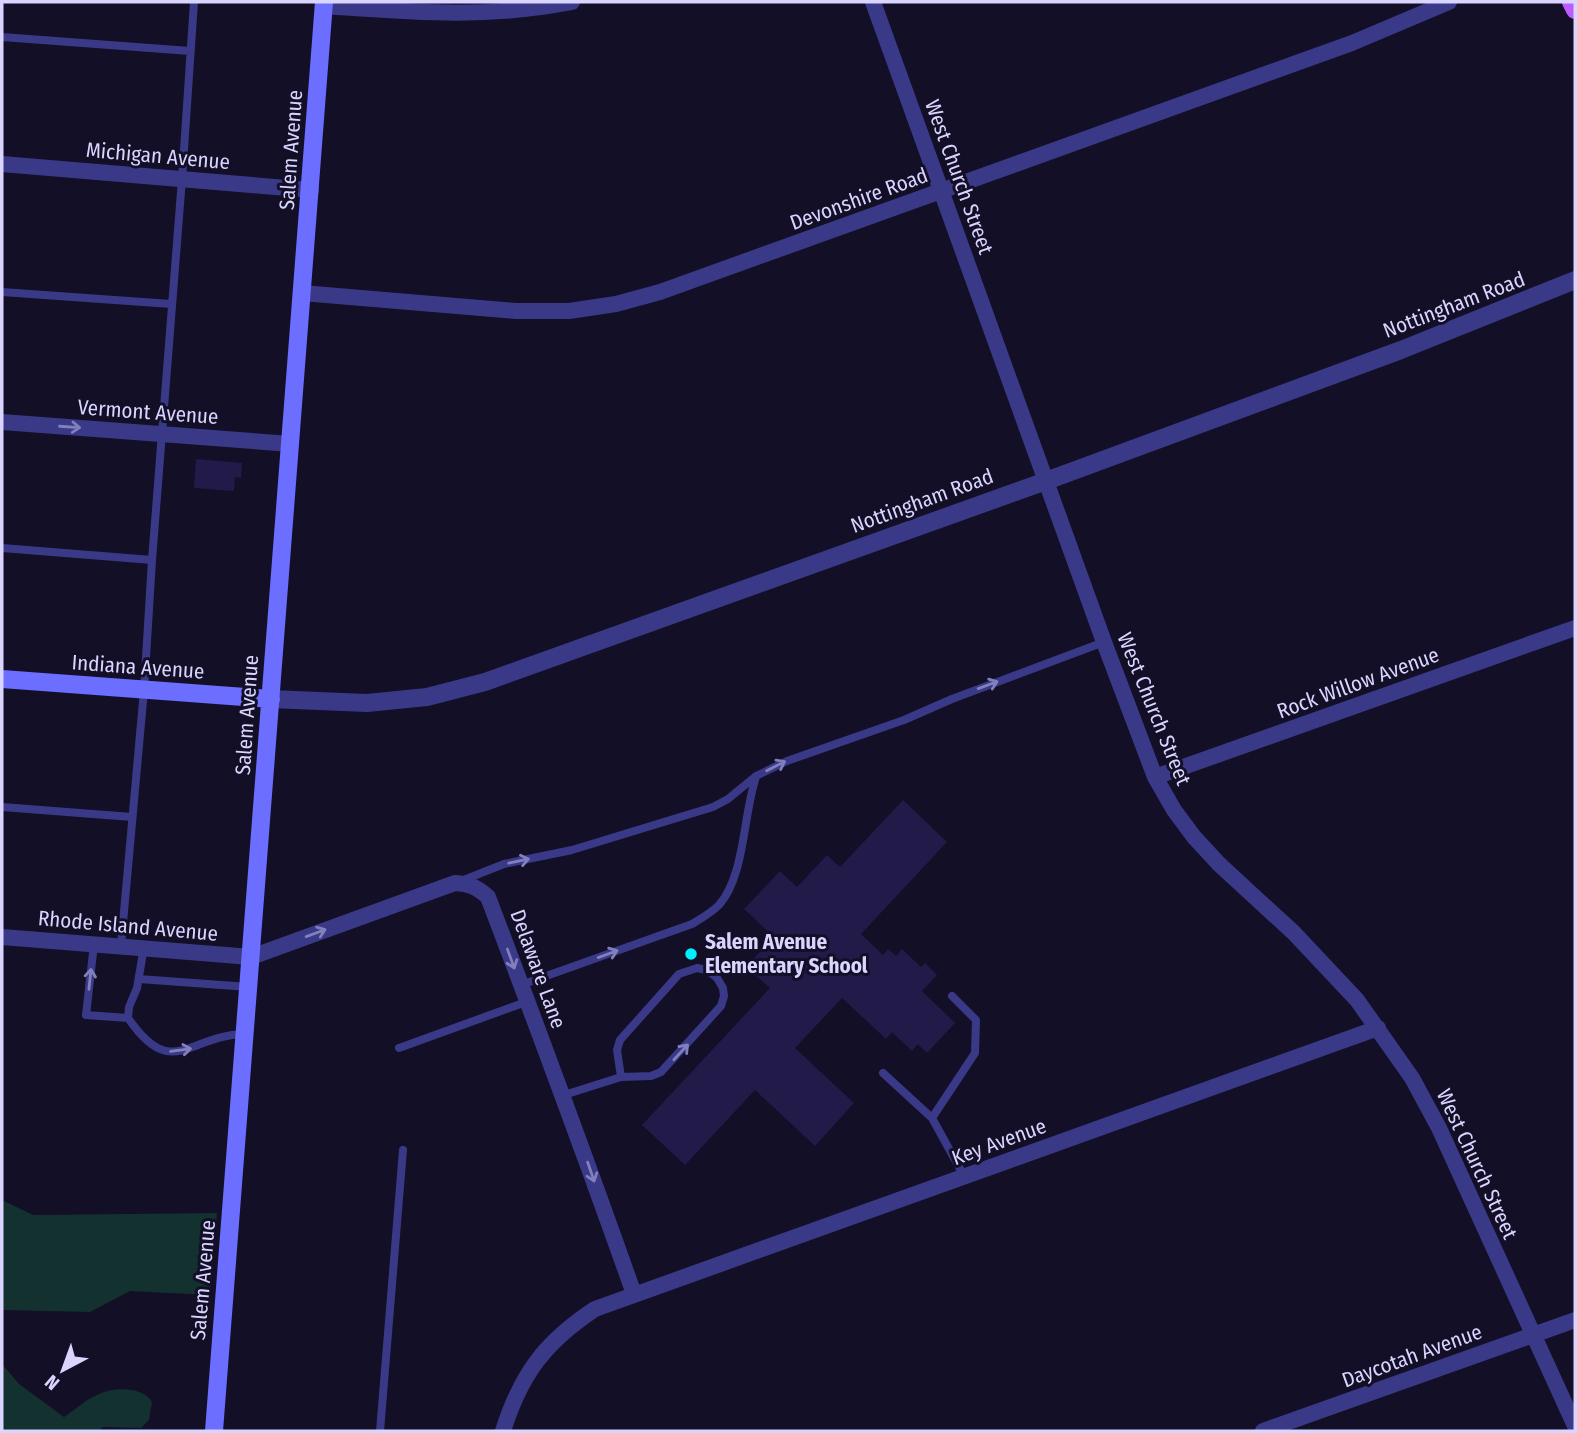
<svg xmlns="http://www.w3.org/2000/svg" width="1577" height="1433" font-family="'Fira Sans Condensed',sans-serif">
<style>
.green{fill:#12312f}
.building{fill:#221b49}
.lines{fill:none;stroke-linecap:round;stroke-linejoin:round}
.service{stroke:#3a3987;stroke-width:8}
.minor{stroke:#3a3987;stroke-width:16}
.tertiary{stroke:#3a3987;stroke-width:18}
.secondary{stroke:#6c6eff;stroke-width:18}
.primary{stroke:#bc5cff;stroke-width:18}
.oneway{stroke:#827fbd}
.poi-dot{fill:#01efff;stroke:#120f27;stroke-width:2.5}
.labels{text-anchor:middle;stroke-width:6;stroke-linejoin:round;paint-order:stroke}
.street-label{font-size:21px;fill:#d9d5ff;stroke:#120f27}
.poi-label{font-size:21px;font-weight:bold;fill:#d9d5ff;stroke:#120f27;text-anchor:start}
</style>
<rect width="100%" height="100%" fill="#120f27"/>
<path class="green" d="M2 1200 33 1215 217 1213 210 1295 130 1291 90 1312 2 1310Z
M2 1364 19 1384 64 1417C75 1410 85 1400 97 1395 113 1387 142 1386 152 1402L149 1420 141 1428 103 1427 99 1431H2Z"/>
<path class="building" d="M196 459 242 463 241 478 235 477 234 491 194 488Z
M903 800 947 842 861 934 883 955 888 949 896 956 902 949 921 967 925 963 937 975 922 991 955 1023 927 1053 918 1044 912 1051 892 1032 886 1039 842 998 795 1048 854 1103 815 1146 755 1090 685 1165 642 1125 770 988 746 967 774 937 744 909 780 871 797 887 827 855 840 867Z"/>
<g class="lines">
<path class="service" d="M2 37 190 51
M2 292 171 304
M2 548 152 560
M2 807 132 817
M461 881 504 864 572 850 713 807 728 799 756 776 787 761 904 720 952 699 1104 642
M94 944 86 1015 128 1018
M121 945 144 690 152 560 182 179 194 2
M144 947 137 988 129 1007 128 1018C172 1082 189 1035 244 1034
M139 979 249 987
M521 985 692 924C702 918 711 913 719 905 745 876 743 815 756 777
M399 1048 526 1002
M883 1073 932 1118 964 1176
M564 1095 621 1077 651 1076 661 1072 721 1006 724 996 723 988 717 978 707 970 697 968 679 974 620 1040 617 1050 621 1077
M932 1118 975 1053 976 1020 952 996
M380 1431 403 1150"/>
<path class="minor" d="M873 2 1104 642 1155 777 1174 810 1194 837 1219 864 1294 933 1357 1000 1412 1078 1439 1128 1575 1426
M324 6C411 12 485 19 572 2
M2 164 311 190
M302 293 516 311H569L616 304 660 292 1352 43 1449 2
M2 422 291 444
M1155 777 1575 628
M2 937 251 957 455 883C470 884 477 887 488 897 538 1029 587 1161 634 1294
M503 1431C521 1374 545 1342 595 1309L1378 1028
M1263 1431 1575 1320"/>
<path class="tertiary" d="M271 699 367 703 427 697 485 682 1046 481 1401 350 1575 280"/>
<path class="secondary" d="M2 679 271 699
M214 1431 324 2"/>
<path class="primary" d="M1571 2 1575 10"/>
</g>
<defs><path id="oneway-shaft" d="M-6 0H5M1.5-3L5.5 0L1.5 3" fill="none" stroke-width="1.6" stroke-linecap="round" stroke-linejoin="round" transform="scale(1.75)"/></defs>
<g class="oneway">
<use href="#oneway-shaft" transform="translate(70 427) rotate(4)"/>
<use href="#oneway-shaft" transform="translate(988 685) rotate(-20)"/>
<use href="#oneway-shaft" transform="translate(776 766) rotate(-27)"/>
<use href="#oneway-shaft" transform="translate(519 861) rotate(-12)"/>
<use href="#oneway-shaft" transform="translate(316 933) rotate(-20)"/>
<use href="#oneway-shaft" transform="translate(608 954) rotate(-20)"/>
<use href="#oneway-shaft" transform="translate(511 959) rotate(70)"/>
<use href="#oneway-shaft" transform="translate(90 979) rotate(-84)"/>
<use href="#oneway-shaft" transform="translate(181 1050) rotate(-8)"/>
<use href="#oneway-shaft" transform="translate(681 1052) rotate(-47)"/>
<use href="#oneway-shaft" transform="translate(591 1172) rotate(71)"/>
</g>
<circle class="poi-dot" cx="691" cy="954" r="7"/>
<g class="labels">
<g class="street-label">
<text transform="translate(291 150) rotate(-86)" y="7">Salem Avenue</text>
<text transform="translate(158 156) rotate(5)" y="7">Michigan Avenue</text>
<text transform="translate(959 177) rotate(70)" y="7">West Church Street</text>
<text transform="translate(859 199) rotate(-20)" y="7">Devonshire Road</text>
<text transform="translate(1454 305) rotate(-21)" y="7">Nottingham Road</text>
<text transform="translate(148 412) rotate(4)" y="7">Vermont Avenue</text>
<text transform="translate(922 501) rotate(-20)" y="7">Nottingham Road</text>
<text transform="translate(138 667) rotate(4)" y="7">Indiana Avenue</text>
<text transform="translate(1358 683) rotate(-20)" y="7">Rock Willow Avenue</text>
<text transform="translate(1154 709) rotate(68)" y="7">West Church Street</text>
<text transform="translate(247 715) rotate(-86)" y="7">Salem Avenue</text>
<text transform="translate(128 926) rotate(5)" y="7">Rhode Island Avenue</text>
<text transform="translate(538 969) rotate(70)" y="7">Delaware Lane</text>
<text transform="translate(999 1142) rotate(-20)" y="7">Key Avenue</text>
<text transform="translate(1477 1164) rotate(65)" y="7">West Church Street</text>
<text transform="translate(203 1280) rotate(-85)" y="7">Salem Avenue</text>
<text transform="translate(1412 1356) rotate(-20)" y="7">Daycotah Avenue</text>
</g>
<g class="poi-label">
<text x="705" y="949">Salem Avenue<tspan x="705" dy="24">Elementary School</tspan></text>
</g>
</g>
<rect width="1577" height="1433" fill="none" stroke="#d9d5ff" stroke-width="7"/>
<g transform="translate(63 1370) rotate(221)" stroke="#120f27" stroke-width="5" paint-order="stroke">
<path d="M0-5L12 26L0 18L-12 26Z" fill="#d9d5ff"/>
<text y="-10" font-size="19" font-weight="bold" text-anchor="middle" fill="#d9d5ff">N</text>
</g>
</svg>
